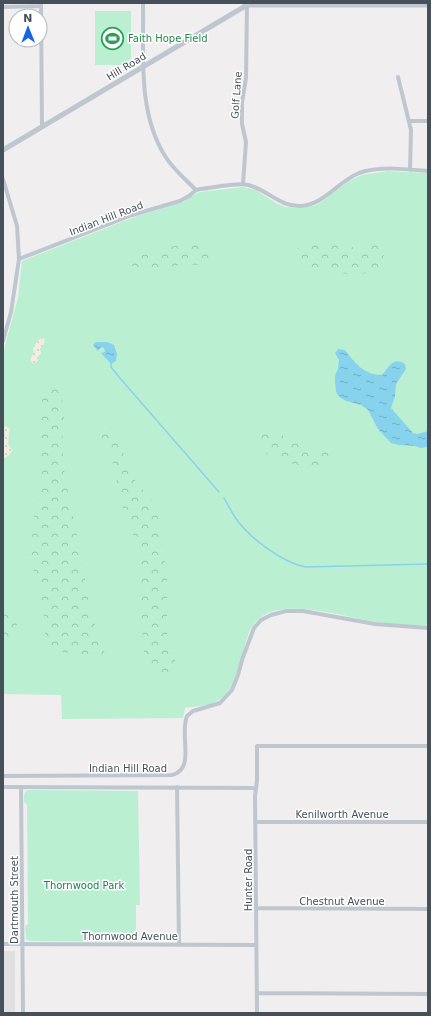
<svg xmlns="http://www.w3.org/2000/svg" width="431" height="1016" font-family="'DejaVu Sans',sans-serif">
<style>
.education{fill:#e1dfe0}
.green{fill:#bbefd2}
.forest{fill:url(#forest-crowns)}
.sand{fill:url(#sand-dots)}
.water{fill:url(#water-ripples)}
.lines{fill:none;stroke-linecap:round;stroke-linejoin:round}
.stream{stroke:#87d3ed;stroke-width:1.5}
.minor{stroke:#bec7d0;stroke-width:4}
.tertiary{stroke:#bec7d0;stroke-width:5}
.labels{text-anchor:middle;stroke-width:3;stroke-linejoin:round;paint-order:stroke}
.leisure-label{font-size:10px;fill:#27864d;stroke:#fff;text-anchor:start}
.street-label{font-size:10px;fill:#46505b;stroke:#fff}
.park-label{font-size:10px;fill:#157e4f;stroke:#fff}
</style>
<defs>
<pattern id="forest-crowns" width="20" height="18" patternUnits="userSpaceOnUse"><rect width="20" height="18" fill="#bbefd2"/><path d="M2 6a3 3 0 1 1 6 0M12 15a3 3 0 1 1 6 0" fill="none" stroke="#9ac4ad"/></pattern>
<pattern id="sand-dots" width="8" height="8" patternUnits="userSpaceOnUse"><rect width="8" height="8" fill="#f2edde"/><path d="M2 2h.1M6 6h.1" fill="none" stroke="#d1cdc1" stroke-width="1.8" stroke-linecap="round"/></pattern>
<pattern id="water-ripples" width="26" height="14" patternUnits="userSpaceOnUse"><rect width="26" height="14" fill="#87d3ed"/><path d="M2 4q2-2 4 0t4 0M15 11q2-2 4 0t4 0" fill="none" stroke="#70aec3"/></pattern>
</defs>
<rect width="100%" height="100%" fill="#f0eeee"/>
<path class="education" d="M3 951H15V1013H3Z"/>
<path class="green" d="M95 11H131V65H95Z
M388 171 428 173V626C409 625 390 624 370 621 343 616 300 604 274 611 262 614 254 622 249 632 242 652 238 688 219 700 210 706 196 706 185 708L183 718 62 719 61 695 3 694V361L5 345 18 298 22 261 137 216 184 202 193 195 200 192 243 187 255 190 278 204 286 207 301 208 316 205 323 201 347 182 362 175Z
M29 790 138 791 140 905H136V942L31 941 26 939 25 926 28 924 27 805 24 802V795L26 791Z"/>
<path class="forest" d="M185 242C193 242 196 244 204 247 212 251 224 248 218 262 208 266 198 264 187 265 168 266 151 270 132 266L131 262 136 256 159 252Z
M331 243C335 243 340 243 344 244 358 249 361 254 374 243L383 247C386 257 381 268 370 272 358 277 314 271 302 265 297 263 293 260 290 256 300 241 315 245 331 243Z
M46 386H54L60 389 63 404 64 418 62 444 65 478 74 520 90 607 99 638 107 658 104 662 89 655 63 652 46 646 43 607 35 578 31 556 33 521 38 501 42 391Z
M105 425 115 430 121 436 125 462 128 472 148 495 153 502 157 512 167 577V634L175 657 176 667 170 672 162 674 154 672 149 667 145 658 143 644 142 624 138 598 140 572 138 548 135 538 126 522 112 460 102 438 100 431Z
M264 428 277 431 286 438 301 444 325 450 329 453 331 458V462L324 468C310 469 269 461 261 448 259 444 257 438 257 433Z
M3 612C15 612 17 623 18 632L13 637H3Z"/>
<path class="sand" d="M42 338H44C46 342 42 347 40 349L41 353 38 357V361L33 364 30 359 34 353 33 348 38 340Z
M6 426 10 429 8 444 12 450C11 454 7 458 3 458V440L5 436 4 428Z"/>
<path class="water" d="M97 342H107L114 345 117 354 116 361 111 364 101 353 105 352 104 348 101 347 98 351 93 345 94 343Z
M338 349 345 350C355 363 364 375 382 375 389 368 392 356 405 364L406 369 396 384 395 397 391 408 413 433 417 434 428 431V447L420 448 415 446 399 445 391 443 378 429 368 410 361 405 346 401 339 397 336 392 335 382V375L338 369 339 360 335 353Z"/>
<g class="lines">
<path class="stream" d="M111 364V367L119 377 219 492
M224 498C228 505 232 513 237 520 251 539 283 563 306 567L428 564"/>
<path class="minor" d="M41 3 42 127
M143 3C144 53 137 111 165 156 173 169 185 179 196 190
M3 7 41 6
M398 77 411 130 410 170
M409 121H428
M3 179 17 226 19 259 11 312 3 341
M243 184 246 142 242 124V103L246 78 247 4
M19 259 132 215 180 201 189 196 196 190 200 189C213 188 237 182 248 185 268 190 280 207 301 206 325 204 337 182 359 173 378 166 408 169 428 171
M3 776 172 775C196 770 179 734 187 716L193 711 220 703 232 690 238 675 243 657 254 628 261 620 271 615 286 611H303L375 624 428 628
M3 787 256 788
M21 787 23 1013
M177 787 179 944
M255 822H428
M256 908 428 909
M3 944 256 945
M257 993 428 994
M257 1013 255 796 257 781V746H428"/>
<path class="tertiary" d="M3 150 247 5H428"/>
</g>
<defs>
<symbol id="stadium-ring" viewBox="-11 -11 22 22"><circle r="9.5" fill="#fff" stroke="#2e9e5b" stroke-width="1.5"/><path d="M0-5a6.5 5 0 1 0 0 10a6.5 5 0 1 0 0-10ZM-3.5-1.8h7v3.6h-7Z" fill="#2e9e5b"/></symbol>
</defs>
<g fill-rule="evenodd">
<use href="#stadium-ring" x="100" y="26" width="25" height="25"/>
</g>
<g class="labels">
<g class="leisure-label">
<text x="128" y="42">Faith Hope Field</text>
</g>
<g class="street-label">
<text transform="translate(126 66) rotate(-31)" y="4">Hill Road</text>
<text transform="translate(236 95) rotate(-86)" y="4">Golf Lane</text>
<text transform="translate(106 218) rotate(-21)" y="4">Indian Hill Road</text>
<text x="128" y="772">Indian Hill Road</text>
<text x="342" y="818">Kenilworth Avenue</text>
<text transform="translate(248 880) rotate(-90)" y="4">Hunter Road</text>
<text transform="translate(14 900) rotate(-90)" y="4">Dartmouth Street</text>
<text x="342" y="905">Chestnut Avenue</text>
<text x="130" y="940">Thornwood Avenue</text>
</g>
<g class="park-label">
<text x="84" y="889">Thornwood Park</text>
</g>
</g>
<rect width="431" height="1016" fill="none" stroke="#46505b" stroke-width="8"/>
<g transform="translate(28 28) rotate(359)"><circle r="19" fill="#ffffff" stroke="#b5b9bd"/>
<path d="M0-3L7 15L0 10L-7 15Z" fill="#1665e2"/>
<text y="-6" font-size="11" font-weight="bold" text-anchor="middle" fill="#46505b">N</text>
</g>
</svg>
